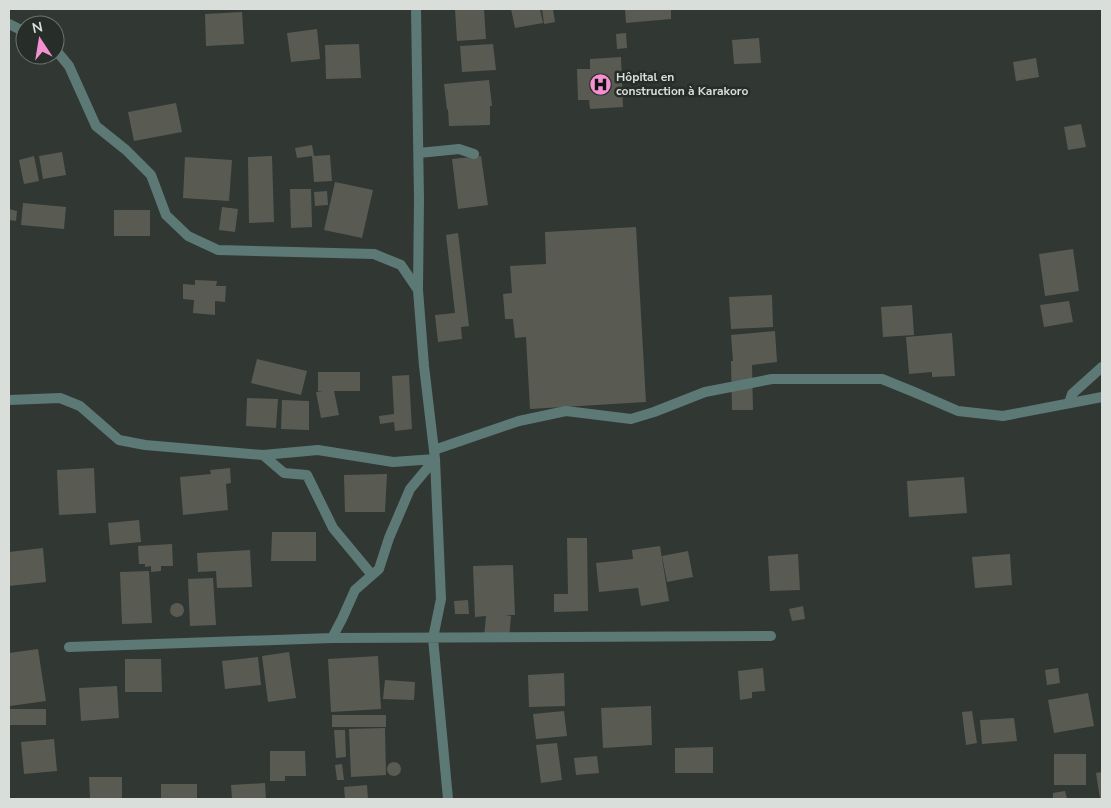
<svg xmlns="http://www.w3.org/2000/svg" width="1111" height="808" font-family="'Nunito Sans',sans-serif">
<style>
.building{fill:#595b53}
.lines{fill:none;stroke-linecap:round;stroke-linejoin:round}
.minor{stroke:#5d7976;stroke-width:10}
.labels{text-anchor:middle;stroke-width:5;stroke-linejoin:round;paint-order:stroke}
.poi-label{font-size:12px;font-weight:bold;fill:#d9dedb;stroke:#272d29;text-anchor:start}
</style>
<rect width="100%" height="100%" fill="#313733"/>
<path class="building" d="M455 9H484L486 39 457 41Z
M511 9H540L543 23 515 28Z
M542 9H553L555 22 544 24Z
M625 9H671V19L626 23Z
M242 12 244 44 206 46 205 14Z
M317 29 320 59 291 62 287 33Z
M626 33 627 48 617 49 616 34Z
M759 38 761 63 734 64 732 40Z
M359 44 361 78 326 79 325 45Z
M493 44 496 70 462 72 460 46Z
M621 57 623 107 590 109 589 100H578L577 69H590V59Z
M1036 58 1039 77 1016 81 1013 62Z
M489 80 492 106H490V125L449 126 448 109 447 110 444 84Z
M176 103 182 132 134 141 128 112Z
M1081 124 1086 147 1068 150 1064 127Z
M312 145 314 156 330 155 332 181 314 182 312 156 297 158 295 148Z
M62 152 66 175 43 179 39 156Z
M34 156 39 181 24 184 19 160Z
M272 156 274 222 249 223 248 157Z
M481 156 488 205 458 209 452 159Z
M185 157 232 160 229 201 183 198Z
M335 182 373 190 362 238 324 230Z
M290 189H311L312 227 291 228Z
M327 191 328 205 315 206 314 192Z
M23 203 66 207 64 229 21 225Z
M222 207 238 209 235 232 219 230Z
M9 209 17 211 16 221 9 220Z
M114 210H150V236H114Z
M636 227 646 402 530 409 526 337 515 338 513 319H505L503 294 512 293 510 266 546 264 545 232Z
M458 233 469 326 461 327 462 339 438 342 435 315 455 313 446 235Z
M1073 249 1079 291 1045 296 1039 254Z
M195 280 217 281 216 286H226L225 302 215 301V315L193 313 194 300 183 299V284L195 285Z
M772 295 773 327 731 329 729 297Z
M1069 301 1073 322 1044 327 1040 305Z
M912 305 914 335 883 337 881 307Z
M775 331 777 362 752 365 753 410H732L731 361H733L731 335Z
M952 333 955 376 932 377V372L909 374 906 337Z
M257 359 307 371 301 395 251 383Z
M318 372H360V391H334L339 415 321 418 316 392 323 391H318Z
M409 375 412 429 395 431 394 422 380 424 379 416 394 414 392 376Z
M247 398 278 399 276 428 246 426Z
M282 400 309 401V430L281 429Z
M94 468 96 513 59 515 57 470Z
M230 468 231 483 226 484 228 510 183 515 180 477 211 474 210 470Z
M387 474 385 512H345L344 475Z
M964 477 967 513 909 517 907 481Z
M139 520 141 542 110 545 108 523Z
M272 532H316V561H271Z
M567 538H587L588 611 554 612V594H568Z
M172 544 173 566H161V571L151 572V566L145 567V564H139L138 546Z
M660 546 669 601 641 606 638 588 599 592 596 563 633 559 632 550Z
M43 548 46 582 9 586V552Z
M250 550 252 587 217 588 216 571 198 572 197 553Z
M688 551 693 577 667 582 662 556Z
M798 554 800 590 770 591 768 556Z
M1010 554 1012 585 975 588 972 557Z
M513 565 515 615H505L511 616 509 639 484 637 486 616 475 617 473 566Z
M149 571 152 623 122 624 120 572Z
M213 578 216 625 190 626 188 579Z
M468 600 469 614H455L454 601Z
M170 610a7 7 0 1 1 14 0a7 7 0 1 1-14 0Z
M803 606 805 619 792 621 789 609Z
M38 649 46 701 10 706 9 653Z
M289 652 296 698 268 702 262 656Z
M378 656 381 709 331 712 328 659Z
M258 657 261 685 225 689 222 661Z
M125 659H161L162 692H125Z
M763 668 765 691 752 692V698L740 700 738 671Z
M1058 668 1060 683 1047 685 1045 670Z
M564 673 565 706 529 707 528 675Z
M385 680 415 682 414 700 383 699Z
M117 686 119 718 81 721 79 688Z
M1088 693 1094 726 1054 733 1048 700Z
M651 706 652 745 603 748 601 708Z
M9 709H46V725H9Z
M564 711 567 736 536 739 533 714Z
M972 711 977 743 966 745 962 712Z
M332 715H386V727H332Z
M1014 718 1017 741 982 744 980 720Z
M385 728 386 775 351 777 349 729Z
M334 730H345L346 757 336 758Z
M54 739 57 771 24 774 21 742Z
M557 743 562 780 541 783 536 745Z
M713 747V773H675V748Z
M270 751H305L306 776H285V781H270Z
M1054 754H1086V785H1054Z
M597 756 599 773 576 775 574 758Z
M387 769a7 7 0 1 1 14 0a7 7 0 1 1-14 0Z
M342 764 344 780H337L335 765Z
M1102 772V799H1100L1096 773Z
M89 777H122V799H90Z
M265 783 266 799H232L231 785Z
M161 784H197V799H161Z
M367 785 368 799H345L344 787Z
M1065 791 1067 799H1053V793Z"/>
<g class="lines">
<path class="minor" d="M416 9 419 199 418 290 424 366 435 459 441 599 433 638 448 799
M9 24 25 32
M55 49 69 66 96 126 126 150 151 175 166 215 188 236 218 250 374 254 401 265 418 290
M419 153 459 149 474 154
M9 400 60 398 80 406 119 440 145 445 263 455 318 450 393 462 435 459
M1069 403 1072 394 1102 367
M434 450 519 421 566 411 631 419 654 412 705 392 772 379H882L914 392 958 411 1003 416 1102 397
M263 455 284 473 307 475 333 528 372 575
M332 638 342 619 355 590 379 569 389 538 410 489 435 459
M69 647 332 638 771 636"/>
</g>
<defs>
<symbol id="hospital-disc" viewBox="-11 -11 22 22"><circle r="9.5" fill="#f591d2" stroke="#272d29"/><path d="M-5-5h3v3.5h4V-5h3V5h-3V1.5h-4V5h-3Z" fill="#111"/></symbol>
</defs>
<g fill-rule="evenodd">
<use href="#hospital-disc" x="588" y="72" width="25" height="25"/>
</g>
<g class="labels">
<g class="poi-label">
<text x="616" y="81">Hôpital en<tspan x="616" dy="14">construction à Karakoro</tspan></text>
</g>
</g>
<rect width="1111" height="808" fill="none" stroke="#d9dedb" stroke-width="20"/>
<g transform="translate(40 40) rotate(348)"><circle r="24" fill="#272d29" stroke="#6e7470"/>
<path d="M0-4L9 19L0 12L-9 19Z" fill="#f591d2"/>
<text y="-8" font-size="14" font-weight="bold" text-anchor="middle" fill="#d9dedb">N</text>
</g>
</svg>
